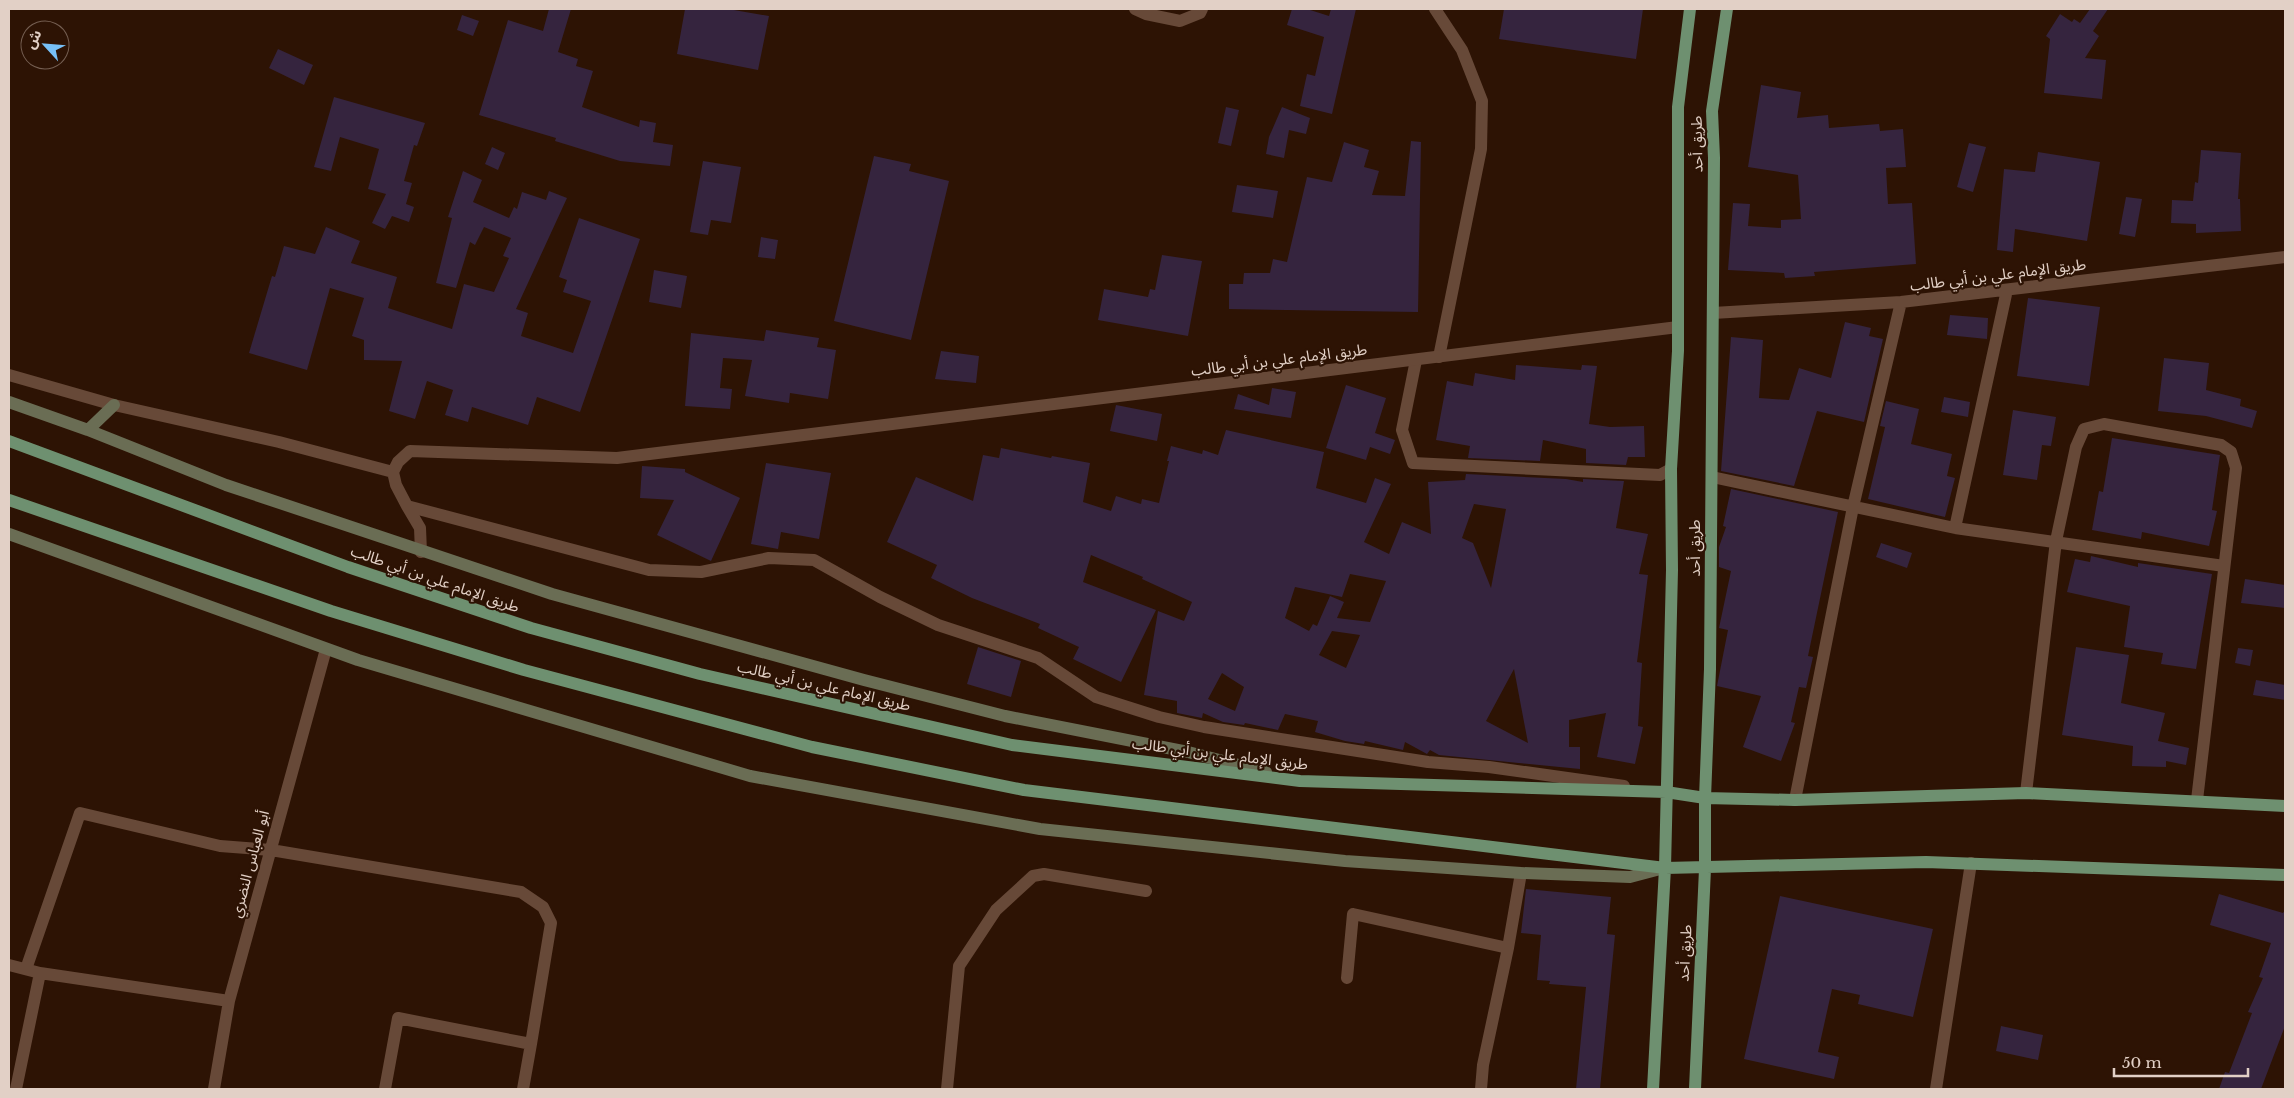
<svg xmlns="http://www.w3.org/2000/svg" width="2294" height="1098" font-family="'Libre Baskerville','Noto Sans Arabic',serif">
<style>
.building{fill:#35243e;fill-rule:evenodd}
.lines{fill:none;stroke-linecap:round;stroke-linejoin:round}
.minor{stroke:#674938;stroke-width:12}
.tertiary{stroke:#674938;stroke-width:12}
.secondary{stroke:#6a6d54;stroke-width:12}
.primary{stroke:#6e9070;stroke-width:12}
.labels{text-anchor:middle;stroke-width:4.5;stroke-linejoin:round;paint-order:stroke}
.street-label{font-size:15px;fill:#e2d0c6;stroke:#2d1304}
</style>
<rect width="100%" height="100%" fill="#2d1304"/>
<path class="building" d="M549 9H571L558 52 578 59 576 66 593 71 582 107 639 127 640 120 656 123 653 142 673 145 670 166 620 161 555 141 556 138 479 115 508 20 543 31Z
M685 9H728L769 16 758 70 677 54Z
M1292 9H1307L1329 16 1331 9H1356L1332 114 1300 106 1307 74 1315 76 1324 37 1287 25Z
M1504 9H1643L1636 59 1499 39Z
M2090 9H2108L2093 31 2099 36 2085 58 2106 60 2102 99 2044 93 2050 39 2046 36 2060 14 2072 22 2074 19 2080 23Z
M462 15 479 21 473 36 457 30Z
M278 49 313 65 304 85 269 68Z
M1761 85 1801 92 1797 118 1828 115 1829 128 1879 124 1880 131 1903 129 1906 167 1886 168 1888 204 1912 203 1916 264 1814 272 1815 276 1785 278 1784 273 1728 270 1733 203 1750 204 1748 226 1781 228V220L1801 219 1798 175 1748 167Z
M334 97 425 123 417 146 414 145 404 181 412 183 406 204 414 207 409 222 392 216 385 229 372 223 386 194 368 189 379 149 340 137 331 171 314 167Z
M1226 107 1239 110 1231 146 1218 143Z
M1282 107 1310 118 1306 134 1289 130 1284 158 1266 154 1269 137Z
M1411 141 1421 142 1418 312 1229 309V284H1243L1244 273H1270L1273 259 1287 262 1307 177 1332 182 1344 142 1369 150 1364 167 1379 171 1372 195 1405 196Z
M1969 143 1986 147 1973 192 1957 187Z
M492 147 505 153 498 170 485 164Z
M2201 150 2241 153 2238 199H2240L2241 231 2196 233V224L2171 223 2172 200 2193 201 2195 182 2198 183Z
M2038 152 2100 162 2087 241 2015 229 2013 252 1997 250 2004 169 2035 172Z
M874 156 911 164 909 171 949 181 911 340 834 321Z
M703 161 741 167 731 223 711 220 708 235 690 232Z
M463 171 482 180 473 202 509 218 514 207 517 209 522 192 546 200 549 191 567 198 516 309 528 313 521 336 573 353 591 301 563 292 567 280 559 277 579 218 640 239 580 412 537 397 528 425 472 407 468 422 445 415 453 390 427 381 415 419 389 411 402 361 364 360V340L352 336 364 298 330 288 307 370 249 353 272 276 275 277 284 246 315 254 326 227 360 241 351 263 397 277 388 308 452 329 464 284 494 292 509 258 503 256 511 238 484 227 475 245 470 242 456 288 436 283 452 218 448 217Z
M1237 185 1278 191 1273 218 1232 212Z
M2126 197 2142 199 2135 237 2119 234Z
M761 237 778 240 775 259 758 257Z
M1162 255 1202 261 1188 336 1098 320 1104 289 1148 297 1150 289 1155 290Z
M654 270 687 276 681 308 649 302Z
M2028 298 2100 307 2089 386 2017 376Z
M1950 315 1988 318 1987 339 1947 335Z
M1845 322 1871 328 1869 336 1883 339 1864 422 1817 411 1794 486 1721 471 1731 337 1763 340 1759 398 1789 400 1799 368 1831 378Z
M766 330 819 338 817 347 836 350 828 399 790 393 789 403 745 396 752 360 723 358 720 388 732 389 730 409 685 406 691 333 764 341Z
M941 351 979 356 976 383 935 379Z
M2164 358 2209 363 2206 390 2241 399 2240 406 2257 411 2252 428 2206 416 2158 411Z
M1516 365 1581 370 1582 365 1597 366 1589 424 1610 427 1644 426 1645 457H1628L1626 465 1586 463V449L1543 440 1540 461 1468 458 1470 446 1436 440 1447 381 1473 386 1475 373 1515 380Z
M1346 385 1386 398 1375 433 1395 440 1390 454 1370 447 1366 460 1326 448Z
M1272 388 1296 392 1291 418 1234 409 1238 394 1269 405Z
M1944 397 1970 402 1968 417 1941 412Z
M1886 401 1919 409 1911 444 1952 454 1947 476 1955 478 1945 517 1868 499 1885 427 1880 426Z
M1116 405 1162 414 1157 441 1110 431Z
M2013 410 2056 417 2051 446 2042 445 2037 480 2003 475Z
M1226 430 1324 452 1316 488 1366 503 1375 478 1391 484 1364 542 1389 554 1402 522 1431 534 1428 482 1465 480 1466 474 1566 479 1583 482V479L1624 481 1616 528 1648 534 1639 574 1648 575 1637 662 1642 663 1638 726 1643 727 1635 764 1597 757 1606 713 1569 720V747H1580V769L1439 755 1430 750 1427 754 1405 742 1403 750 1365 741 1364 744 1345 741 1315 732 1318 721 1285 714 1278 730 1245 723 1244 725 1223 722 1203 713 1202 718 1177 713V701L1144 695 1158 611 1184 621 1192 602 1142 579 1143 577 1091 555 1083 582 1156 610 1121 682 1073 659 1079 647 1038 628 1040 624 972 598 931 578 937 565 887 542 916 477 973 501 983 455 999 458 1001 448 1051 458 1052 456 1090 463 1083 502 1111 511 1116 496 1141 504 1142 499 1159 503 1169 461H1167L1171 446 1202 454 1203 450 1218 455ZM1474 504 1506 509 1491 588 1473 543 1462 538ZM1350 574 1386 581 1370 622 1337 618 1344 602 1330 596 1317 626 1313 624 1309 631 1285 618 1295 587 1342 597ZM1332 631 1360 635 1346 668 1319 655ZM1514 669 1528 743 1486 721ZM1222 673 1244 687 1235 711 1208 699Z
M2112 438 2220 455 2212 510 2217 511 2209 546 2142 532 2141 539 2092 530 2099 491 2103 492Z
M766 463 831 473 819 539 781 532 778 549 751 544Z
M642 466 685 469V472L740 498 711 561 657 535 674 500 640 498Z
M1731 489 1838 512 1808 656 1813 657 1806 688 1799 687 1791 722 1795 723 1781 761 1743 747 1761 696 1717 686 1728 630 1719 628 1731 571 1719 567V547L1726 527 1723 526Z
M1881 543 1912 553 1907 568 1876 557Z
M2091 556 2138 567V563L2212 574 2196 669 2161 664 2163 653 2124 647 2130 606 2067 592 2075 559 2090 562Z
M2245 579 2285 585V608L2241 603Z
M978 647 1021 661 1011 697 967 684Z
M2076 647 2129 655 2121 703 2165 713 2158 741 2189 748 2186 765 2166 761V767L2132 766 2133 746 2062 735Z
M2238 648 2253 650 2250 666 2235 663Z
M2256 680 2285 685V700L2253 695Z
M1526 889 1611 897 1607 934 1615 935 1600 1089H1576L1586 987 1549 984 1550 981 1537 980 1541 935 1521 933Z
M2219 894 2283 913 2285 910V1026L2261 1089H2219L2225 1072 2229 1073 2252 1013 2248 1012 2263 978 2259 977 2271 943 2210 925Z
M1780 896 1933 929 1913 1017 1858 1004 1860 995 1832 989 1818 1052 1839 1057 1834 1079 1744 1059Z
M2001 1026 2043 1035 2038 1060 1996 1051Z"/>
<g class="lines">
<path class="minor" d="M1135 9 1146 14 1180 21 1200 13 1202 9
M1435 9 1462 50 1482 101 1481 149 1439 357
M1713 313 1901 302 2285 257
M1416 360 1402 430 1413 463 1660 475 1671 469
M1712 477 1955 528 2224 566
M1955 528 2007 290
M2026 793 2056 541 2076 447 2084 429 2104 424 2221 445 2231 452 2236 468 2197 800
M1795 800 1853 507 1901 302
M9 965 40 973 229 1001
M26 969 80 813 220 846 271 850 521 892 543 907 551 923 531 1044
M1347 978 1353 914 1508 948
M16 1089 40 973
M214 1089 229 1001 326 649
M385 1089 398 1018 531 1044 523 1089
M947 1089 959 966 996 910 1033 876 1044 874 1146 891
M1481 1089 1483 1065 1508 948 1521 873
M1936 1089 1971 863"/>
<path class="tertiary" d="M9 375 114 405 279 442 393 472
M393 472 396 485 407 506 649 570 701 572 769 558 814 560 880 597 938 625 1038 658 1096 697 1159 717 1204 727 1428 762 1489 767 1624 786
M393 472 398 462 410 451 617 458 1678 327
M407 506 420 528 421 552"/>
<path class="secondary" d="M9 402 88 430 226 485 552 594 864 680 1005 716 1188 752 1266 772
M88 430 114 405
M9 534 358 660 750 776 1040 829 1345 861 1521 873 1630 877 1664 868"/>
<path class="primary" d="M9 441 348 567 531 628 700 674 1012 745 1300 781 1666 792 1705 798 1795 800 2026 793 2285 806
M9 500 331 611 524 670 812 747 1024 790 1665 868 1926 862 2285 875
M1653 1089 1665 868 1672 570 1671 469 1678 351V107L1690 9
M1695 1089 1705 869V798L1710 669 1714 158 1712 111 1727 9"/>
</g>
<g class="labels">
<g class="street-label">
<text transform="translate(1697 144) rotate(-91)" y="5">طريق أحد</text>
<text transform="translate(1998 275) rotate(-7)" y="5">طريق الإمام علي بن أبي طالب</text>
<text transform="translate(1279 360) rotate(-7)" y="5">طريق الإمام علي بن أبي طالب</text>
<text transform="translate(1695 548) rotate(-90)" y="5">طريق أحد</text>
<text transform="translate(435 579) rotate(19)" y="5">طريق الإمام علي بن أبي طالب</text>
<text transform="translate(824 686) rotate(13)" y="5">طريق الإمام علي بن أبي طالب</text>
<text transform="translate(1220 754) rotate(7)" y="5">طريق الإمام علي بن أبي طالب</text>
<text transform="translate(250 864) rotate(-75)" y="5">أبو العباس النضري</text>
<text transform="translate(1685 953) rotate(-87)" y="5">طريق أحد</text>
</g>
</g>
<rect width="2294" height="1098" fill="none" stroke="#e2d0c6" stroke-width="20"/>
<g transform="translate(45 45) rotate(296)"><circle r="24" fill="#2d1304" stroke="#755f52"/>
<path d="M0-4L9 19L0 12L-9 19Z" fill="#77c0f7"/>
<text y="-8" font-size="14" font-weight="bold" text-anchor="middle" fill="#e2d0c6">ش</text>
</g>
<path d="M2114 1068v8h134v-8" fill="none" stroke="#e2d0c6" stroke-width="2.5"/>
<text x="2122" y="1068" font-size="15" fill="#e2d0c6" stroke="#2d1304" stroke-width="4" paint-order="stroke">50 m</text>
</svg>
